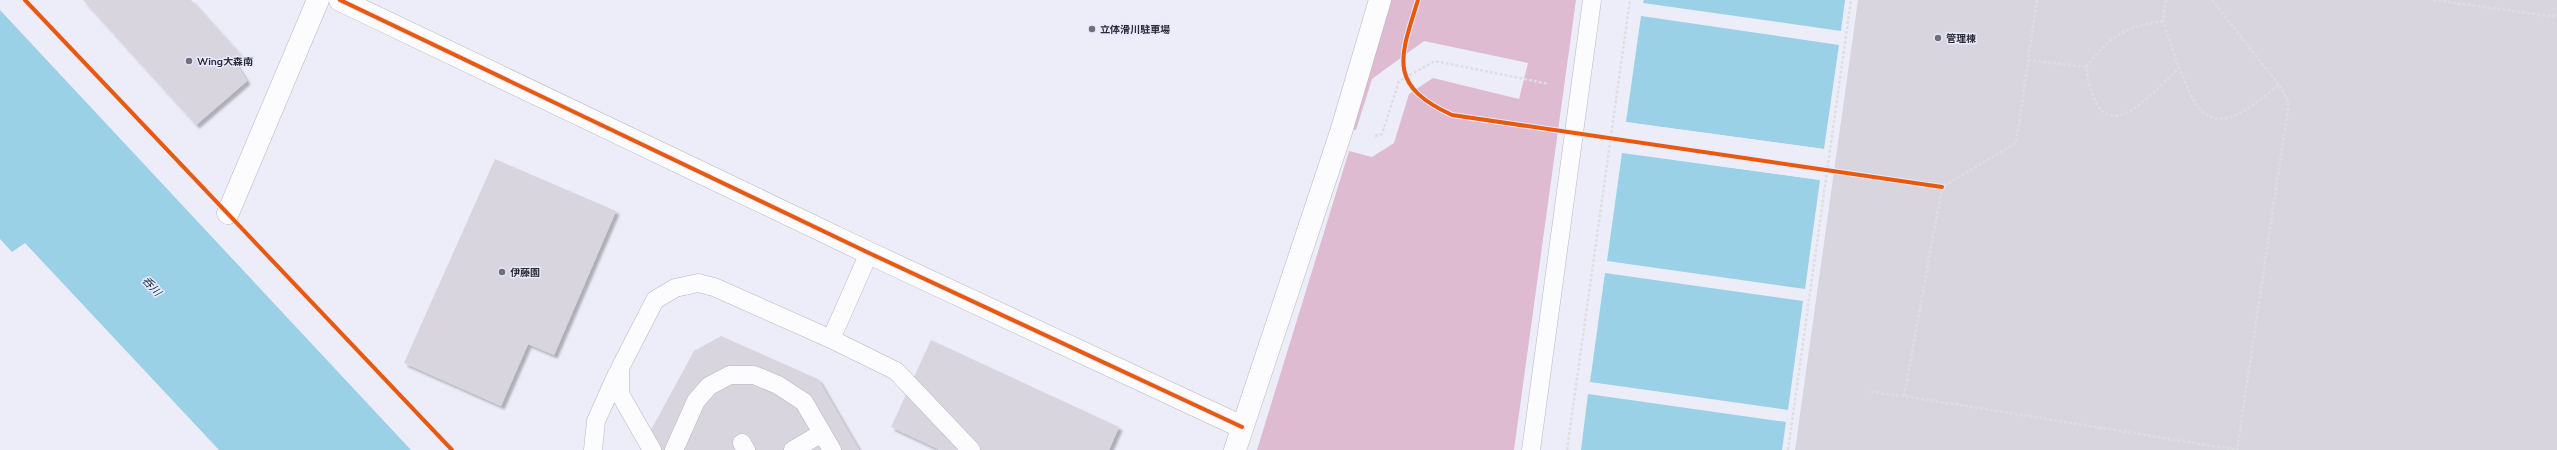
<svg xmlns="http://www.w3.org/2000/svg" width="2557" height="450" font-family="Mulish,'Noto Sans JP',sans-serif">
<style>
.forest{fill:#debbd1}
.water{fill:#9ad1e7}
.pier{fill:#ededf9}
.building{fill:#d8d5df;filter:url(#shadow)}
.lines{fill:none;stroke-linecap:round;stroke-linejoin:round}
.service-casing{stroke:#b7b7c1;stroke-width:19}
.minor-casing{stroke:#b7b7c1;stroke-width:23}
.path{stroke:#dedee1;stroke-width:2.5;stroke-dasharray:3 2;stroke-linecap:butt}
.service{stroke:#fcfcfe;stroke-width:18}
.minor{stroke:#fcfcfe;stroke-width:22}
.cycleway-casing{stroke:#e8e8fe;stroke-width:6}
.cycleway{stroke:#e8590c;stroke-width:4}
.poi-dot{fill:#70707a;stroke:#e8e8fe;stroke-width:1.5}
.labels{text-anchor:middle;stroke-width:3;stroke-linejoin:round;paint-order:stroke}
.poi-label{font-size:10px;font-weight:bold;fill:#2c2c36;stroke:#e8e8fe;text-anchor:start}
.water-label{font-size:11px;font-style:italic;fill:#133843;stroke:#e8e8fe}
</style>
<defs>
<filter id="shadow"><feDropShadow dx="3.5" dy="3.5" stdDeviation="1" flood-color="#0004"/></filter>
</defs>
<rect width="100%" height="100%" fill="#ededf9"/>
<path class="forest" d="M1387 0H1576L1514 450H1257L1349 151 1372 157 1394 143 1409 94 1433 78 1519 99 1528 63 1424 41 1372 79 1356 130 1348 128Z"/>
<path class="water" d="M1644 0H1845L1841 31 1643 3Z
M0 10 411 450H219L25 243 12 252 0 239Z
M1641 16 1839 45 1824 149 1626 122Z
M1622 153 1820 180 1805 289 1607 261Z
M1605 273 1803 301 1788 410 1590 382Z
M1588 394 1786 422 1782 450H1581Z"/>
<path class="pier" d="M1624 122 1824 149V151L1626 124Z
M1622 151 1820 178V180L1620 152Z"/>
<path class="building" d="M83 0H191L243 58 236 64 247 81 196 125Z
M1858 0H2557V450H1795Z
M495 159 616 211 554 355 528 344 501 406 404 363Z
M721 336 818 379 859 450H640L694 351Z
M931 340 1119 427 1109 450H940L891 427Z"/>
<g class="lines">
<defs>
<path id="service" d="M831 339 869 253
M742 443 746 450
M593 450 596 421 617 374
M652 450 620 394V368L655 300 675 288 698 283 714 287 831 339 896 371 971 450
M674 450 696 401 709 386 730 375H754L778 385 804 402 832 450
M793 450 822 433
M1531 450 1592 0"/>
<path id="minor" d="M340 0 869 253 1242 427
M228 213 318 0
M1235 450 1341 132 1380 0"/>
</defs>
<use href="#service" class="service-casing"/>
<use href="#minor" class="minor-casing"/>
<path class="path" d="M2037 0 2016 143 1942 187 1904 396 2238 450
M2166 0 2163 21 2179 68
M2212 0 2279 85
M2433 0 2557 17
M2028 60 2086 67C2099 155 2141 104 2179 68 2185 80 2190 97 2198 107 2223 137 2257 101 2279 85L2289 102 2237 450
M2086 67C2109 37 2125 26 2163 21
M1375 136 1382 134 1399 81 1435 61 1549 84
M1871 392 1904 396
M1567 450 1630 0
M1788 450 1851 0"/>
<use href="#service" class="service"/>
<use href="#minor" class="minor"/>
<defs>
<path id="cycleway" d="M25 0 452 450
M340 0 869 253 1242 427
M1418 0C1400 58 1387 85 1452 115L1942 187"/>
</defs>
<use href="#cycleway" class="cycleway-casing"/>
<use href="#cycleway" class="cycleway"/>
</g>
<g class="poi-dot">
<circle cx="1092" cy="29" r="4"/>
<circle cx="1938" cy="38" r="4"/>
<circle cx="189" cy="61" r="4"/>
<circle cx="502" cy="272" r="4"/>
</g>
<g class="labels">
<g class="poi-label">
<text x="1100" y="33">立体滑川駐車場</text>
<text x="1946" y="42">管理棟</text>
<text x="197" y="65">Wing大森南</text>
<text x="510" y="276">伊藤園</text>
</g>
<g class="water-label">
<text transform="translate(152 286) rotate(47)" y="4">呑川</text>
</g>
</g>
</svg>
